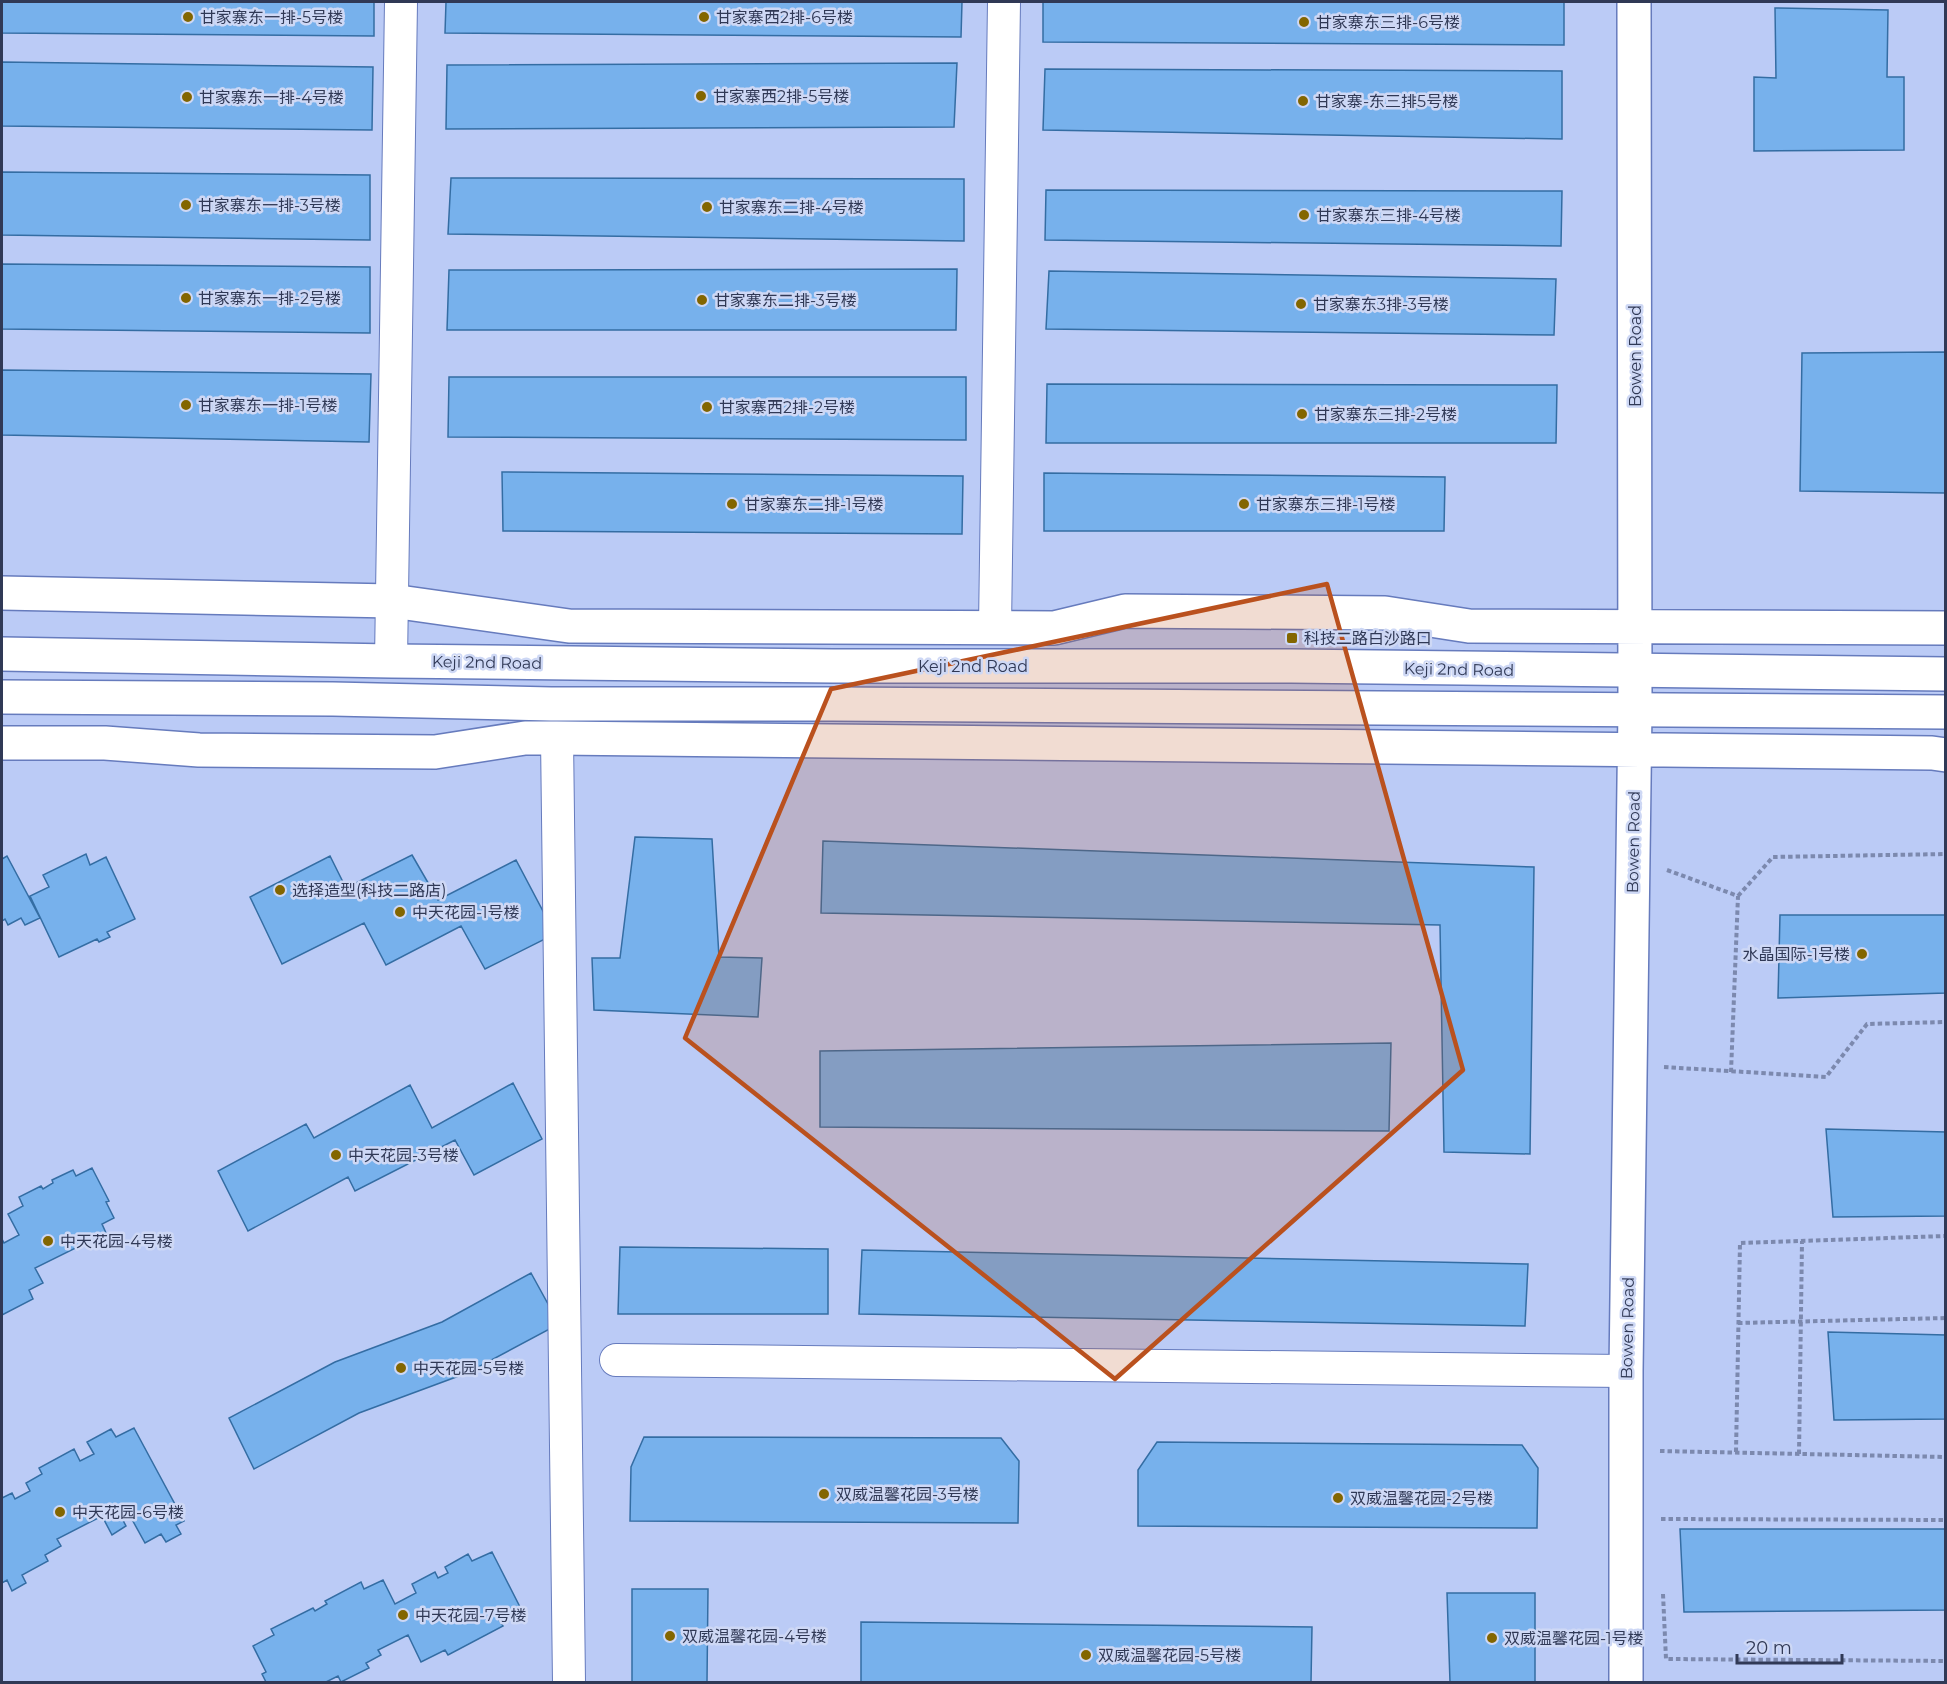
<svg xmlns="http://www.w3.org/2000/svg" width="1947" height="1684" font-family="Montserrat,'Noto Sans SC',sans-serif">
<style>
.building{fill:#77b1ec;stroke:#346da3;stroke-width:1.5}
.lines{fill:none;stroke-linecap:round;stroke-linejoin:round}
.minor-casing{stroke:#667bbd;stroke-width:34}
.tertiary-casing{stroke:#667bbd;stroke-width:36}
.secondary-casing{stroke:#667bbd;stroke-width:36}
.path{stroke:#7c89ae;stroke-width:4;stroke-dasharray:4.5 3;stroke-linecap:butt}
.minor{stroke:#fff;stroke-width:32}
.tertiary{stroke:#fff;stroke-width:33}
.secondary{stroke:#fff;stroke-width:33}
.marked{fill:#ba511e;fill-opacity:0.2;stroke:#ba511e;stroke-width:4.5;stroke-linejoin:round}
.poi-dot{fill:#836600;stroke:#ced8f5;stroke-width:2}
.labels{text-anchor:middle;stroke-width:5;stroke-linejoin:round;paint-order:stroke}
.poi-label{font-size:16px;fill:#303956;stroke:#ced8f5;text-anchor:start}
.street-label{font-size:16px;fill:#303956;stroke:#ced8f5}
</style>
<rect width="100%" height="100%" fill="#bbcbf6"/>
<path class="building" d="M2 2H374V36L2 33Z
M446 2H962L961 37 445 33Z
M1043 2H1564V45L1043 42Z
M1775 8 1888 10 1887 77H1904V150L1754 151V77L1776 78Z
M2 62 373 67 372 130 2 126Z
M957 63 954 127 446 129 447 65Z
M1045 69 1562 71V139L1043 130Z
M2 172 370 175V240L2 235Z
M451 178 964 179V241L448 234Z
M1046 190 1562 191 1561 246 1045 240Z
M2 264 370 267V333L2 329Z
M957 269 956 330H447L449 270Z
M1049 271 1556 279 1554 335 1046 329Z
M1946 352V493L1800 491 1802 353Z
M2 370 371 374 369 442 2 435Z
M449 377H966V440L448 437Z
M1047 384 1557 385 1556 443H1046Z
M502 472 963 476 962 534 503 531Z
M1044 473 1445 477 1444 531H1044Z
M635 837 712 839 719 957 762 958 758 1017 594 1010 592 958H620Z
M823 841 1534 867 1530 1154 1444 1152 1440 925 821 913Z
M86 854 90 865 106 857 135 919 107 932 110 937 99 942 97 939 59 957 30 896 49 887 43 875Z
M412 855 438 900 516 860 555 934 485 969 461 926 386 965 364 923 282 964 250 897 330 856 346 888Z
M7 856 40 918 25 925 21 918 8 925 5 919 2 921V859Z
M1780 915H1946V993L1778 998Z
M1391 1043 1389 1131 820 1127V1051Z
M513 1083 542 1139 474 1175 455 1140 355 1191 348 1177 248 1231 218 1171 306 1124 314 1138 410 1085 432 1128Z
M1826 1129 1946 1132V1216L1833 1217Z
M92 1168 109 1201 106 1202 114 1218 102 1224 106 1233 35 1268 43 1283 29 1290 33 1299 2 1315V1239L4 1243 19 1235 8 1214 23 1206 19 1197 41 1186 43 1189 53 1183 52 1180 73 1170 76 1176Z
M620 1247 828 1249V1314H618Z
M862 1250 1528 1264 1525 1326 859 1314Z
M531 1273 559 1324 467 1373 359 1413 254 1469 229 1418 335 1362 442 1322Z
M1828 1332 1946 1335V1419L1834 1420Z
M134 1428 184 1521 176 1525 181 1534 166 1542 161 1534 145 1543 124 1505 117 1509 126 1526 112 1535 102 1516 57 1539 61 1546 45 1555 48 1561 22 1575 26 1583 12 1591 7 1580 2 1583V1498L12 1493 15 1499 30 1491 26 1483 42 1474 39 1468 74 1449 80 1461 94 1454 87 1442 111 1429 116 1437Z
M644 1437 1001 1438 1019 1461 1018 1523 630 1521 631 1467Z
M1157 1442 1522 1445 1538 1468 1537 1528 1138 1526V1470Z
M1680 1529H1946V1610L1684 1612Z
M492 1552 521 1609 499 1620 503 1626 448 1655 445 1650 421 1662 408 1635 378 1650 381 1655 366 1663 369 1668 341 1682 338 1676 326 1682H266L262 1674 266 1672 253 1646 274 1635 271 1629 313 1608 315 1611 327 1604 325 1601 361 1582 364 1589 383 1580 395 1604 416 1593 412 1584 435 1572 438 1578 448 1573 445 1567 468 1554 472 1561Z
M632 1589H708L707 1682H632Z
M1447 1593H1535V1682H1450Z
M861 1622 1312 1627 1311 1682H861Z"/>
<g class="lines">
<defs>
<path id="minor" d="M995 627 1004 2
M391 661 401 2
M557 738 569 1682
M616 1360 1626 1371"/>
<path id="tertiary" d="M2 593 392 601 569 626 1054 628 1125 611 1385 613 1469 626 1946 628
M2 743H105L199 750 435 752 525 738H557L1932 753 1946 755
M1626 1682V1371L1635 709 1634 2"/>
<path id="secondary" d="M2 654 391 661 833 666H1291L1946 674
M2 697 333 699 551 704H833L1946 712"/>
</defs>
<use href="#minor" class="minor-casing"/>
<use href="#tertiary" class="tertiary-casing"/>
<use href="#secondary" class="secondary-casing"/>
<path class="path" d="M1667 870 1738 896 1731 1072
M1738 896 1773 857 1946 854
M1664 1067 1826 1077 1867 1024 1946 1022
M1738 1323 1946 1318
M1660 1451 1946 1457
M1736 1452 1740 1243 1946 1236
M1799 1454 1802 1241
M1661 1519 1946 1520
M1663 1594 1666 1659 1946 1661"/>
<use href="#minor" class="minor"/>
<use href="#tertiary" class="tertiary"/>
<use href="#secondary" class="secondary"/>
</g>
<path class="marked" d="M1327 584 1463 1070 1115 1379 685 1038 831 689Z"/>
<g class="poi-dot">
<circle cx="188" cy="17" r="6"/>
<circle cx="704" cy="17" r="6"/>
<circle cx="1304" cy="22" r="6"/>
<circle cx="701" cy="96" r="6"/>
<circle cx="187" cy="97" r="6"/>
<circle cx="1303" cy="101" r="6"/>
<circle cx="186" cy="205" r="6"/>
<circle cx="707" cy="207" r="6"/>
<circle cx="1304" cy="215" r="6"/>
<circle cx="186" cy="298" r="6"/>
<circle cx="702" cy="300" r="6"/>
<circle cx="1301" cy="304" r="6"/>
<circle cx="186" cy="405" r="6"/>
<circle cx="707" cy="407" r="6"/>
<circle cx="1302" cy="414" r="6"/>
<circle cx="732" cy="504" r="6"/>
<circle cx="1244" cy="504" r="6"/>
<rect x="1286" y="632" width="12" height="12" rx="3"/>
<circle cx="280" cy="890" r="6"/>
<circle cx="400" cy="912" r="6"/>
<circle cx="1862" cy="954" r="6"/>
<circle cx="336" cy="1155" r="6"/>
<circle cx="48" cy="1241" r="6"/>
<circle cx="401" cy="1368" r="6"/>
<circle cx="824" cy="1494" r="6"/>
<circle cx="1338" cy="1498" r="6"/>
<circle cx="60" cy="1512" r="6"/>
<circle cx="403" cy="1615" r="6"/>
<circle cx="670" cy="1636" r="6"/>
<circle cx="1492" cy="1638" r="6"/>
<circle cx="1086" cy="1655" r="6"/>
</g>
<g class="labels">
<g class="poi-label">
<text x="200" y="23">甘家寨东一排-5号楼</text>
<text x="716" y="23">甘家寨西2排-6号楼</text>
<text x="1316" y="28">甘家寨东三排-6号楼</text>
<text x="713" y="102">甘家寨西2排-5号楼</text>
<text x="199" y="103">甘家寨东一排-4号楼</text>
<text x="1315" y="107">甘家寨-东三排5号楼</text>
<text x="198" y="211">甘家寨东一排-3号楼</text>
<text x="719" y="213">甘家寨东二排-4号楼</text>
<text x="1316" y="221">甘家寨东三排-4号楼</text>
<text x="198" y="304">甘家寨东一排-2号楼</text>
<text x="714" y="306">甘家寨东二排-3号楼</text>
<text x="1313" y="310">甘家寨东3排-3号楼</text>
<text x="198" y="411">甘家寨东一排-1号楼</text>
<text x="719" y="413">甘家寨西2排-2号楼</text>
<text x="1314" y="420">甘家寨东三排-2号楼</text>
<text x="744" y="510">甘家寨东二排-1号楼</text>
<text x="1256" y="510">甘家寨东三排-1号楼</text>
<text x="1304" y="644">科技二路白沙路口</text>
<text x="292" y="896">选择造型(科技二路店)</text>
<text x="412" y="918">中天花园-1号楼</text>
<text x="1850" y="960" text-anchor="end">水晶国际-1号楼</text>
<text x="348" y="1161">中天花园-3号楼</text>
<text x="60" y="1247">中天花园-4号楼</text>
<text x="413" y="1374">中天花园-5号楼</text>
<text x="836" y="1500">双威温馨花园-3号楼</text>
<text x="1350" y="1504">双威温馨花园-2号楼</text>
<text x="72" y="1518">中天花园-6号楼</text>
<text x="415" y="1621">中天花园-7号楼</text>
<text x="682" y="1642">双威温馨花园-4号楼</text>
<text x="1504" y="1644">双威温馨花园-1号楼</text>
<text x="1098" y="1661">双威温馨花园-5号楼</text>
</g>
<g class="street-label">
<text transform="translate(1635 356) rotate(-90)" y="6">Bowen Road</text>
<text transform="translate(487 662) rotate(1)" y="6">Keji 2nd Road</text>
<text x="973" y="672">Keji 2nd Road</text>
<text transform="translate(1459 669) rotate(1)" y="6">Keji 2nd Road</text>
<text transform="translate(1633 842) rotate(-89)" y="6">Bowen Road</text>
<text transform="translate(1627 1328) rotate(-89)" y="6">Bowen Road</text>
</g>
</g>
<rect width="1947" height="1684" fill="none" stroke="#303956" stroke-width="6"/>
<path d="M1737 1654v9h105v-9" fill="none" stroke="#303956" stroke-width="3"/>
<text x="1746" y="1654" font-size="18" fill="#303956" stroke="#ced8f5" stroke-width="4.5" paint-order="stroke">20 m</text>
</svg>
